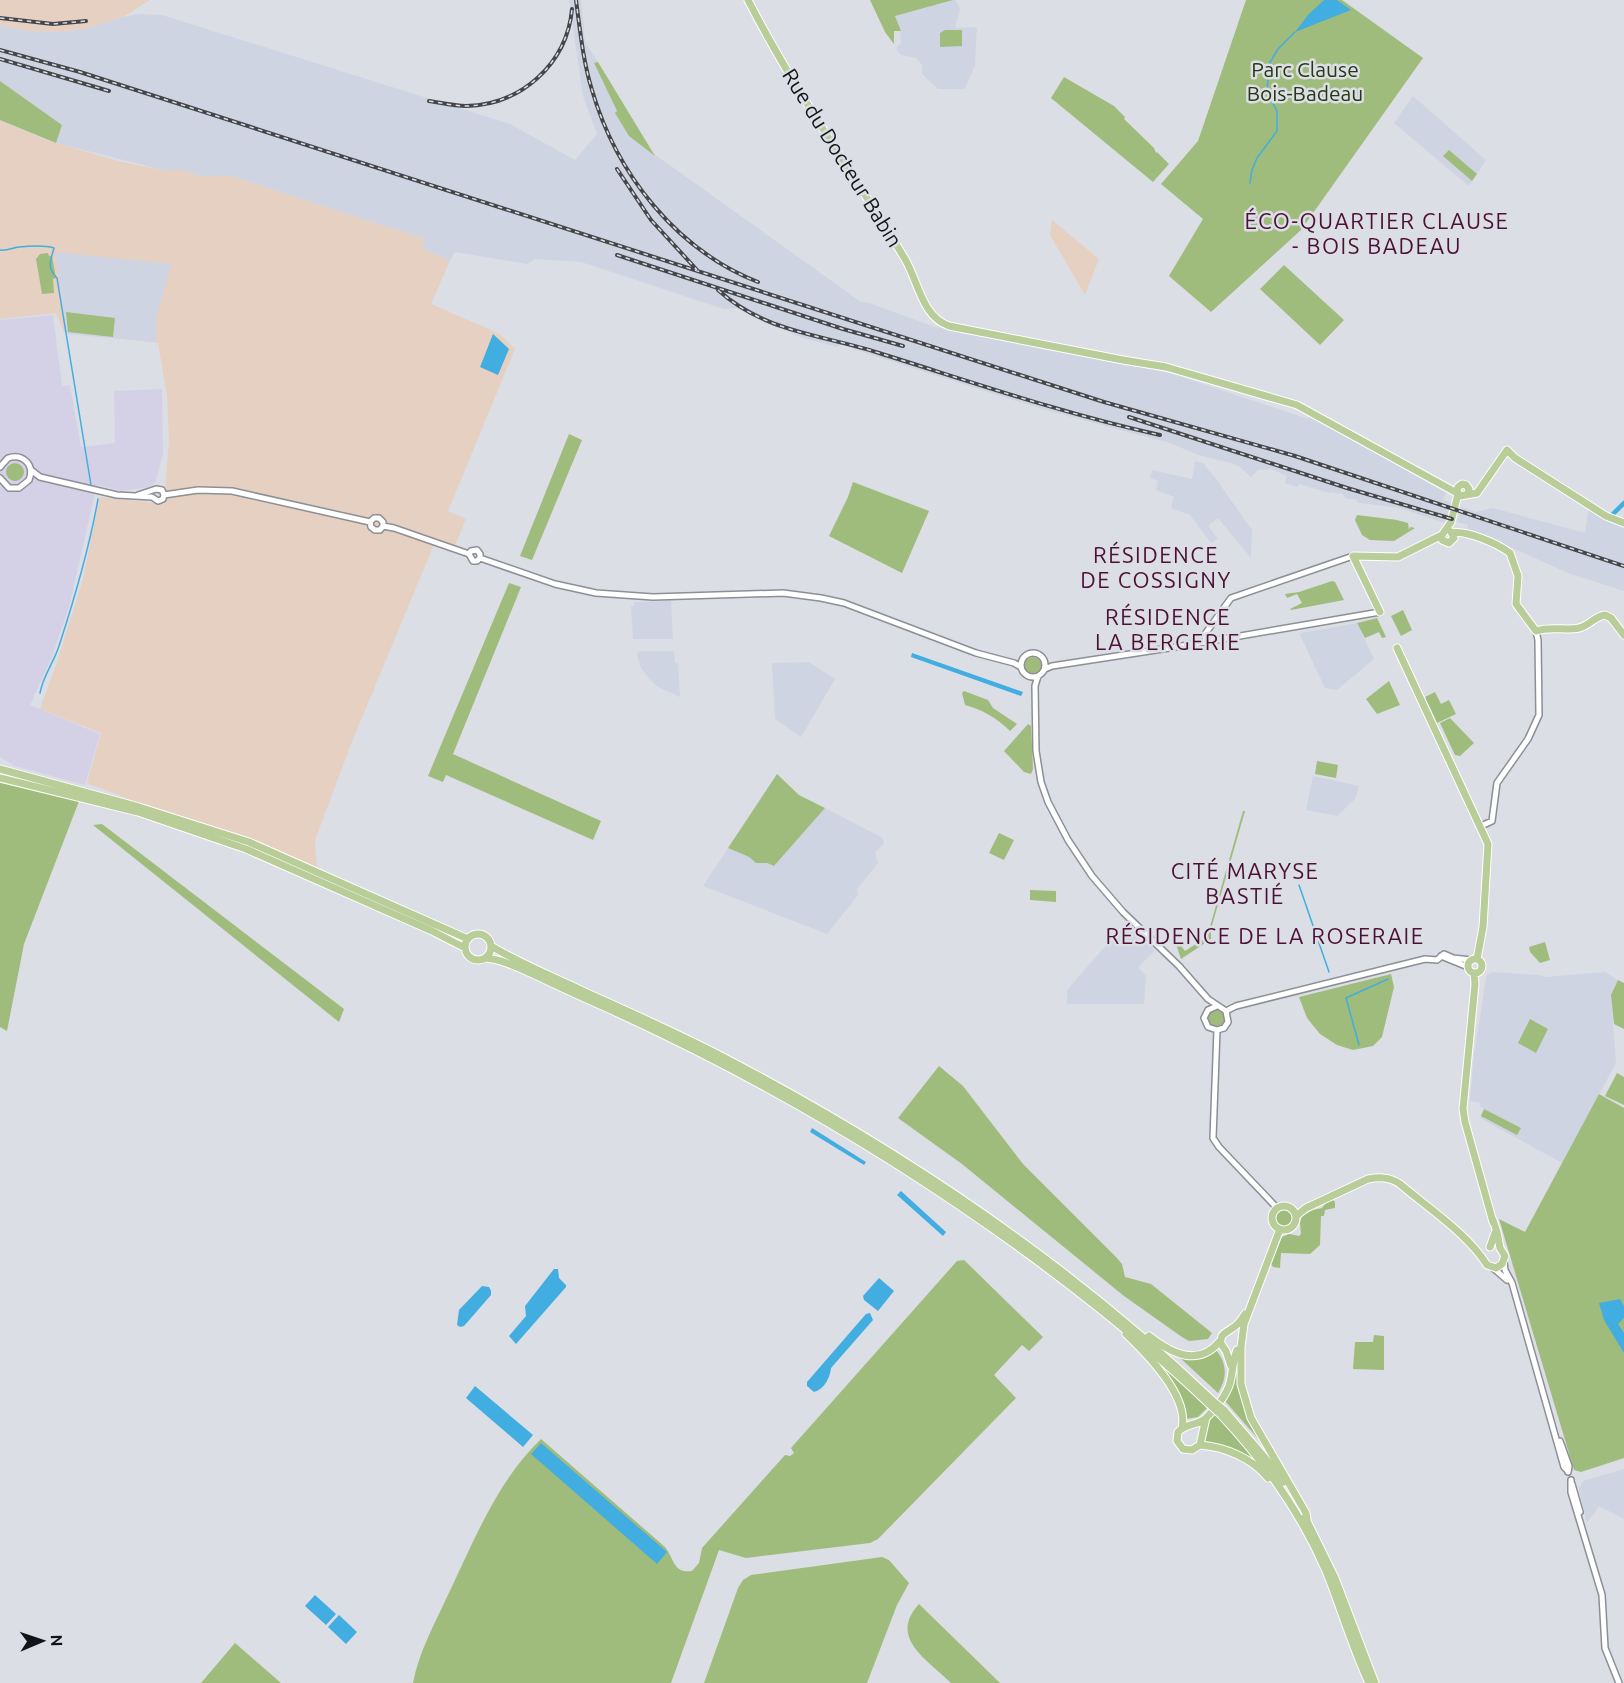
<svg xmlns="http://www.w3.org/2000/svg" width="1624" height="1683" font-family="Ubuntu,sans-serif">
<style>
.commercial{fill:#d4d1e7}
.industrial{fill:#e5d0c2}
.built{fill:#cfd4e2}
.green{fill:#9fbc7d}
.water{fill:#42ade0}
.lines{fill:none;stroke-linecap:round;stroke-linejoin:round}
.stream{stroke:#42ade0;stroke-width:1.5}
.canal{stroke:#42ade0;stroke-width:4.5}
.minor-casing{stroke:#8c8f95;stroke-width:8}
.major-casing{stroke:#fff;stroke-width:9}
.minor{stroke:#fff;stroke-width:5}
.major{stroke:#b8cd98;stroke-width:7}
.rail-casing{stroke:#45464a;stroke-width:4}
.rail{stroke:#dbdee5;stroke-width:1.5;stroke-dasharray:4.5;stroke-linecap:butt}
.major-bridge-casing{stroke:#fff;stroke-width:9;stroke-linecap:butt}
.major-bridge{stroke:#b8cd98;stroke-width:7}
.labels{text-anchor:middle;stroke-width:5;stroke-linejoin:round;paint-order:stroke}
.park-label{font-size:21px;fill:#283713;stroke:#dbdee5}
.street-label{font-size:21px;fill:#131417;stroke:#dbdee5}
.neighbourhood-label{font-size:22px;letter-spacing:1.5px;fill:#4c0f35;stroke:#dbdee5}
</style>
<rect width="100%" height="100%" fill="#dbdee5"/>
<path class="commercial" d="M53 315 62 386 70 385 81 447 115 443 114 391 162 389 163 453 156 481 149 487 122 491 97 485 69 607 51 659 30 705 100 734 85 785 15 766 0 757V320Z"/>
<path class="industrial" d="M0 0H150L123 17 89 28 63 32 29 31 0 26Z
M0 120 49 141 122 162 163 170H186L198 176H232L425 239 422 248 450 261 431 304 500 334 515 349 448 511 466 519 454 548 435 542 351 744 315 840 317 871 87 783 101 733 40 709 57 662 82 582 100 497 164 504 169 439 167 396 158 343 64 332 56 313 0 319Z
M1052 220 1099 259 1085 295 1050 235Z"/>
<path class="built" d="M569 0H581L585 42 598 62 594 63 629 136 861 302 869 303 932 326 1173 374 1308 419 1309 417 1336 430 1446 493 1443 499 1452 503 1446 519 1444 523 1400 508 1360 503 1355 499H1346L1341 492 1340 494 1333 492 1329 493 1299 484 1297 487 1285 483 1287 476 1271 469 1258 470 1251 477 1240 467 1231 463 1198 455 1170 443 1042 409 853 349 851 346 842 344 837 347 803 338 757 319 737 308 724 309 581 262 535 259 527 264 455 252 450 261 422 248 425 239 232 176H198L186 170H163L56 143 62 125 0 81V26L29 31 63 32 89 28 123 17 140 14 162 15 510 124 575 160 597 134 583 96Z
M953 0H956L960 10 955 28 977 27 975 65 965 89H938L922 74V65L916 58 901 55 896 49 901 43 900 31 895 16Z
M1413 96 1486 160 1469 186 1394 123Z
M55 252 171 264 156 319V342L67 334Z
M1195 461 1205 464V466L1214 476 1252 530 1251 558 1218 518 1208 526 1218 539 1211 543 1190 515 1171 508 1174 497 1156 490 1158 481 1150 478 1152 470 1192 479Z
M1462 507 1475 512 1493 508 1585 533 1589 507 1624 525V591L1568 573 1490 538 1467 532 1468 525 1457 522Z
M671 601 673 639H633L631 606H634V602Z
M1357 623 1374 659 1337 690 1325 688 1300 635 1301 633Z
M639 651H674L675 663H678L680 697 658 687 651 681 641 668 637 655Z
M809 662 835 679 801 737 775 719 772 663Z
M1313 776 1359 786 1355 799 1337 816 1306 810Z
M825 808 881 837 884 841 883 845 875 852 878 863 857 889 858 895 827 934 703 886 728 848 749 857 756 863H767L774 866Z
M1125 927H1132L1155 950 1138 967 1146 976 1144 1004H1067V990L1101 951Z
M1492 972 1540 975 1545 977 1605 972 1618 980 1611 995 1616 1063 1562 1163 1480 1118 1484 1109 1479 1106 1481 1103 1470 1101 1474 1054 1486 978 1487 975Z
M1624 1469V1519L1599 1506 1587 1523 1579 1489 1583 1481Z"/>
<path class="green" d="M870 0H953L895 16 901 31H894V44L885 32Z
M1246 0H1342L1423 58 1301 230 1211 312 1169 276 1203 219 1161 184 1198 141Z
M945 30H962V46L940 47V33Z
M598 62 655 156 629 136 615 113 617 111 594 63Z
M1064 77 1114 106 1125 117 1124 119 1154 148 1156 153 1157 152 1169 164 1153 182 1051 98Z
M0 81 62 125 56 143 0 120Z
M1449 150 1477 174 1472 181 1443 156Z
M48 253 49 256H52L56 278 53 279 54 293 42 294 36 259 40 254Z
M1284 265 1344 320 1320 345 1260 289Z
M66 312 115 318 113 337 68 332Z
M569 434 582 440 532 560 520 556Z
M6 472a9 9 0 1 1 18 0a9 9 0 1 1-18 0Z
M853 482 929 511 902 573 829 536 848 497Z
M1357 515 1397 520 1408 523 1409 530 1410 527 1415 528 1394 541 1370 540 1362 535 1355 520Z
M1332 581 1335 582 1344 600 1291 610 1290 609 1302 603 1297 594 1287 598 1285 594 1299 592Z
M509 583 521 587 453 754 601 821 593 840 446 775 443 782 428 776Z
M1403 610 1412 630 1401 636 1391 616Z
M1377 618 1386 637 1382 638 1379 632 1365 638 1357 623Z
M1024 666a9 9 0 1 1 18 0a9 9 0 1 1-18 0Z
M1389 681 1400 705 1377 714 1366 699Z
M964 691 988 700 993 708 1017 724 1010 731C997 718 981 709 965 705L962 693Z
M1435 692 1441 704 1449 700 1456 714 1437 723 1425 697Z
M1450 718 1474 743 1460 756 1455 755 1440 723Z
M1028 724 1031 726 1033 769 1031 774 1024 772 1004 751Z
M1317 761 1338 765 1336 778 1315 774Z
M777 774 799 795 825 808 774 866 767 863H756L749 857 728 848Z
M0 778 81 796 24 944 7 1031 0 1027Z
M1243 811H1245L1211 929V939L1181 959 1176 944 1178 942 1185 951 1207 937Z
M102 824 344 1009 339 1022 93 825Z
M999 833 1014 840 1004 860 989 853Z
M1030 890 1056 891V902L1030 900Z
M1545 942 1550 960 1540 963 1530 952 1529 947Z
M1391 974 1394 987 1382 1037 1373 1046 1353 1050 1337 1045 1320 1034 1307 1018 1299 997Z
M1618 980 1624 983V1029L1614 1024 1611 995Z
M1207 1018a9 9 0 1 1 18 0a9 9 0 1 1-18 0Z
M1530 1019 1548 1029 1536 1053 1518 1043Z
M939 1066 963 1086 1023 1164 1116 1257 1122 1264 1125 1277 1151 1284 1212 1333 1208 1339 1189 1341 1182 1337 1124 1296 962 1164 898 1118Z
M1617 1073 1624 1077V1105L1605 1096Z
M1599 1094 1624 1108V1458L1581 1472 1574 1470 1499 1219 1525 1232Z
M1484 1109 1521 1128 1517 1135 1481 1116Z
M1333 1200 1335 1202V1208L1325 1210 1324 1216H1321L1320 1245 1310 1254 1281 1253 1280 1268 1273 1267 1271 1264 1282 1237 1289 1234 1299 1236 1301 1234 1300 1223 1302 1216 1313 1210 1322 1208 1326 1203Z
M1274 1218a9 9 0 1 1 18 0a9 9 0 1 1-18 0Z
M964 1260 1043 1337 1029 1351 1022 1345 994 1375 1016 1398 878 1539 870 1543 746 1558 719 1550 671 1683H413C419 1652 434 1625 447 1597 473 1543 497 1481 541 1439L665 1547C674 1558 673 1574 692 1571L699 1563 702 1548 785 1455 790 1456 794 1453 791 1448 957 1261Z
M1374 1335 1384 1336V1370L1353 1369 1355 1342H1373Z
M1215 1349C1227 1362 1228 1378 1218 1393L1179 1357Z
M1238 1356C1237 1392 1243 1410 1260 1441L1225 1401 1236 1359Z
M1159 1361 1208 1407 1198 1417 1186 1419 1183 1405Z
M1214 1413 1257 1462 1246 1456 1204 1442 1205 1426Z
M882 1557 889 1560 909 1583 897 1605 867 1683H704L738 1588 743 1580 751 1575Z
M919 1604 1000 1683H951C927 1659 888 1638 919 1604Z
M235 1643 281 1683H201Z"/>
<path class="water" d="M1324 0H1337L1351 10 1295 32 1308 15Z
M493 334 509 349 498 375 480 367Z
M912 653 1023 692 1021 696 911 657Z
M812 1128 866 1162 864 1165 810 1132Z
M901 1191 946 1232 943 1236 897 1195Z
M554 1269H558L559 1278 566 1285V1287L516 1344 509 1336 526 1316 525 1306Z
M879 1278 894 1291 878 1311 864 1300 863 1296Z
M482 1286 489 1287 491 1291V1295L464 1326 460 1327 457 1325 459 1310Z
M1620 1299 1624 1306V1318L1618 1324 1624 1333V1353L1604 1320 1599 1303Z
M870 1313 873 1320 831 1368C830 1377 825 1389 814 1392L807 1386V1382L866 1314Z
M475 1386 533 1435 523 1447 466 1398Z
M541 1443 667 1552 657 1564 531 1454Z
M315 1595 336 1614 326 1625 305 1606Z
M339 1615 357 1632 346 1644 328 1627Z"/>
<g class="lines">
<path class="stream" d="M1250 183 1252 170 1257 158 1277 131V111L1267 92 1269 64 1278 49 1295 32
M0 250C7 251 12 248 19 247 30 246 44 245 54 248 51 260 46 267 57 278L91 485
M40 693C43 676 54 662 59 646 75 597 89 550 98 499
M1299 885 1329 972
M1359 1045 1346 998 1388 979"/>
<path class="canal" d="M1612 515 1624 503"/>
<defs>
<path id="minor" d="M0 467 8 458C23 453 35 465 29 480L19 488H9L0 478
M31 470 40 477 117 495 152 497 158 501 163 499 164 495
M138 495 156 489 162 490 164 495
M164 495 198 490 232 491 370 522
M370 522 374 518H379L383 522V526
M370 522 371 527 375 530H380L383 526
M383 526 394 528 469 554
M469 554 471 551 477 550 480 554V558
M469 554 473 561H477L480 558
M480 558 555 584 596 593 653 597 783 593 821 598 844 603 976 653 1014 663 1021 667
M1206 642 1205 634 1231 598 1353 556
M1021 665a12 12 0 1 1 24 0a12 12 0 1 1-24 0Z
M1045 669 1052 666 1182 646 1380 612
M1038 676 1035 686 1036 751 1041 782 1048 802 1068 840 1092 876 1123 912 1179 966 1208 999 1226 1011 1228 1022 1224 1028 1217 1030 1208 1027 1204 1018 1208 1010 1217 1006
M1481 826 1492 821 1497 783 1528 739 1539 715 1538 640 1536 631
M1441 956 1468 967
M1226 1011 1236 1006 1425 959 1437 960 1444 954 1453 958 1471 960
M1217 1030 1213 1138 1219 1147 1277 1208
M1504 1262 1505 1270 1512 1283 1564 1467 1568 1471
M1493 1268 1507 1280
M1560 1441 1569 1466 1568 1472
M1571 1480V1492L1602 1595 1605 1648 1619 1683
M1572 1484 1580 1512"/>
<path id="major" d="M748 0C794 90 853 173 905 259 918 281 922 317 949 326L1123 360 1166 367 1297 405 1457 493
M1467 495 1469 489 1466 485 1462 484 1458 487 1457 491 1460 496 1477 493 1507 450 1515 458 1606 516 1624 523
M1452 533C1467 530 1498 544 1510 553L1518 576 1516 604 1536 631C1550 626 1565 631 1579 628 1589 626 1595 616 1605 615L1611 618 1624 635
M1442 535V540L1449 543 1454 538 1451 532
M1380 612 1353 556 1398 557 1442 535 1451 522 1458 494
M1397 648 1488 844 1483 927 1477 959
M0 769 139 807 249 842 468 939
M0 778 138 812 246 849 432 931 465 948
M465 947a13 13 0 1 1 26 0a13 13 0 1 1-26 0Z
M491 946C521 964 554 977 585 992 632 1013 679 1034 725 1058 901 1150 1069 1263 1213 1401
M486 958C504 960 521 969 537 976 562 988 586 999 611 1010 760 1078 900 1160 1032 1257 1094 1303 1153 1350 1209 1404
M1468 966a7 7 0 1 1 14 0a7 7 0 1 1-14 0Z
M1474 973 1475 984 1463 1109 1465 1122 1493 1222
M1272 1218a12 12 0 1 1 24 0a12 12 0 1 1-24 0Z
M1296 1216 1306 1208 1368 1179C1380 1177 1390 1177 1400 1184 1428 1208 1468 1234 1487 1265L1496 1268 1502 1264 1505 1256 1500 1248 1497 1232 1493 1220
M1280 1229 1244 1324 1241 1347V1384L1251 1418 1306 1513 1307 1520
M1490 1247 1495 1233
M1126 1334C1147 1354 1189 1396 1182 1428
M1149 1336C1171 1353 1198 1368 1220 1341
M1231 1366 1226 1351 1221 1344C1220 1334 1224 1334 1231 1329 1237 1326 1242 1319 1245 1314
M1224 1410 1266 1459 1284 1482
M1221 1415C1264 1461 1301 1513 1326 1571 1341 1608 1352 1647 1369 1683
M1206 1418 1200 1445 1192 1450 1183 1449 1177 1441 1178 1432C1186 1423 1197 1426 1206 1418 1217 1407 1229 1393 1231 1378 1233 1368 1233 1360 1237 1350
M1200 1445C1225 1447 1252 1458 1268 1478
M1305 1517 1335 1578 1375 1683"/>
</defs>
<use href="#minor" class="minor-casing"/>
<use href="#major" class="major-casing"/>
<use href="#minor" class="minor"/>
<use href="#major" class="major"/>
<defs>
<path id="rail" d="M576 0C580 30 583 61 592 90 616 173 676 250 758 282
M0 18 53 24 86 21
M0 50 80 72 1104 402 1295 456 1624 566
M0 59 109 91
M429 101C442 103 454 106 466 106 521 105 567 64 572 9
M617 169 651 220 697 270
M617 255 843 329 903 346
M718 290C766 333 821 334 879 353 972 382 1064 414 1160 435
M1129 417 1347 488 1452 519"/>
</defs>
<use href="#rail" class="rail-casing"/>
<use href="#rail" class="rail"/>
<defs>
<path id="major-bridge" d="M1213 1401 1224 1410
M1209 1404 1221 1415"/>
</defs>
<use href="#major-bridge" class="major-bridge-casing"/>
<use href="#major-bridge" class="major-bridge"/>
</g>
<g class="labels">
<g class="park-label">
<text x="1305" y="77">Parc Clause<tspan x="1305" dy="24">Bois-Badeau</tspan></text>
</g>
<g class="street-label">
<text transform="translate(842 158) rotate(58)" y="7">Rue du Docteur Babin</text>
</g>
<g class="neighbourhood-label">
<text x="1377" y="229">ÉCO-QUARTIER CLAUSE<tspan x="1377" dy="25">- BOIS BADEAU</tspan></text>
<text x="1156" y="563">RÉSIDENCE<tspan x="1156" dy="25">DE COSSIGNY</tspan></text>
<text x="1168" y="625">RÉSIDENCE<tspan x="1168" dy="25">LA BERGERIE</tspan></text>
<text x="1245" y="879">CITÉ MARYSE<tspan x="1245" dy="25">BASTIÉ</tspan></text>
<text x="1265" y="944">RÉSIDENCE DE LA ROSERAIE</text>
</g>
</g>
<g transform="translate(42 1641) rotate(88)" stroke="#dbdee5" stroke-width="4.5" paint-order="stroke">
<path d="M0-4.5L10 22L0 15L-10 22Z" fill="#131417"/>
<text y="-9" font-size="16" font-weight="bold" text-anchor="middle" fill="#131417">N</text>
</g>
</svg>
